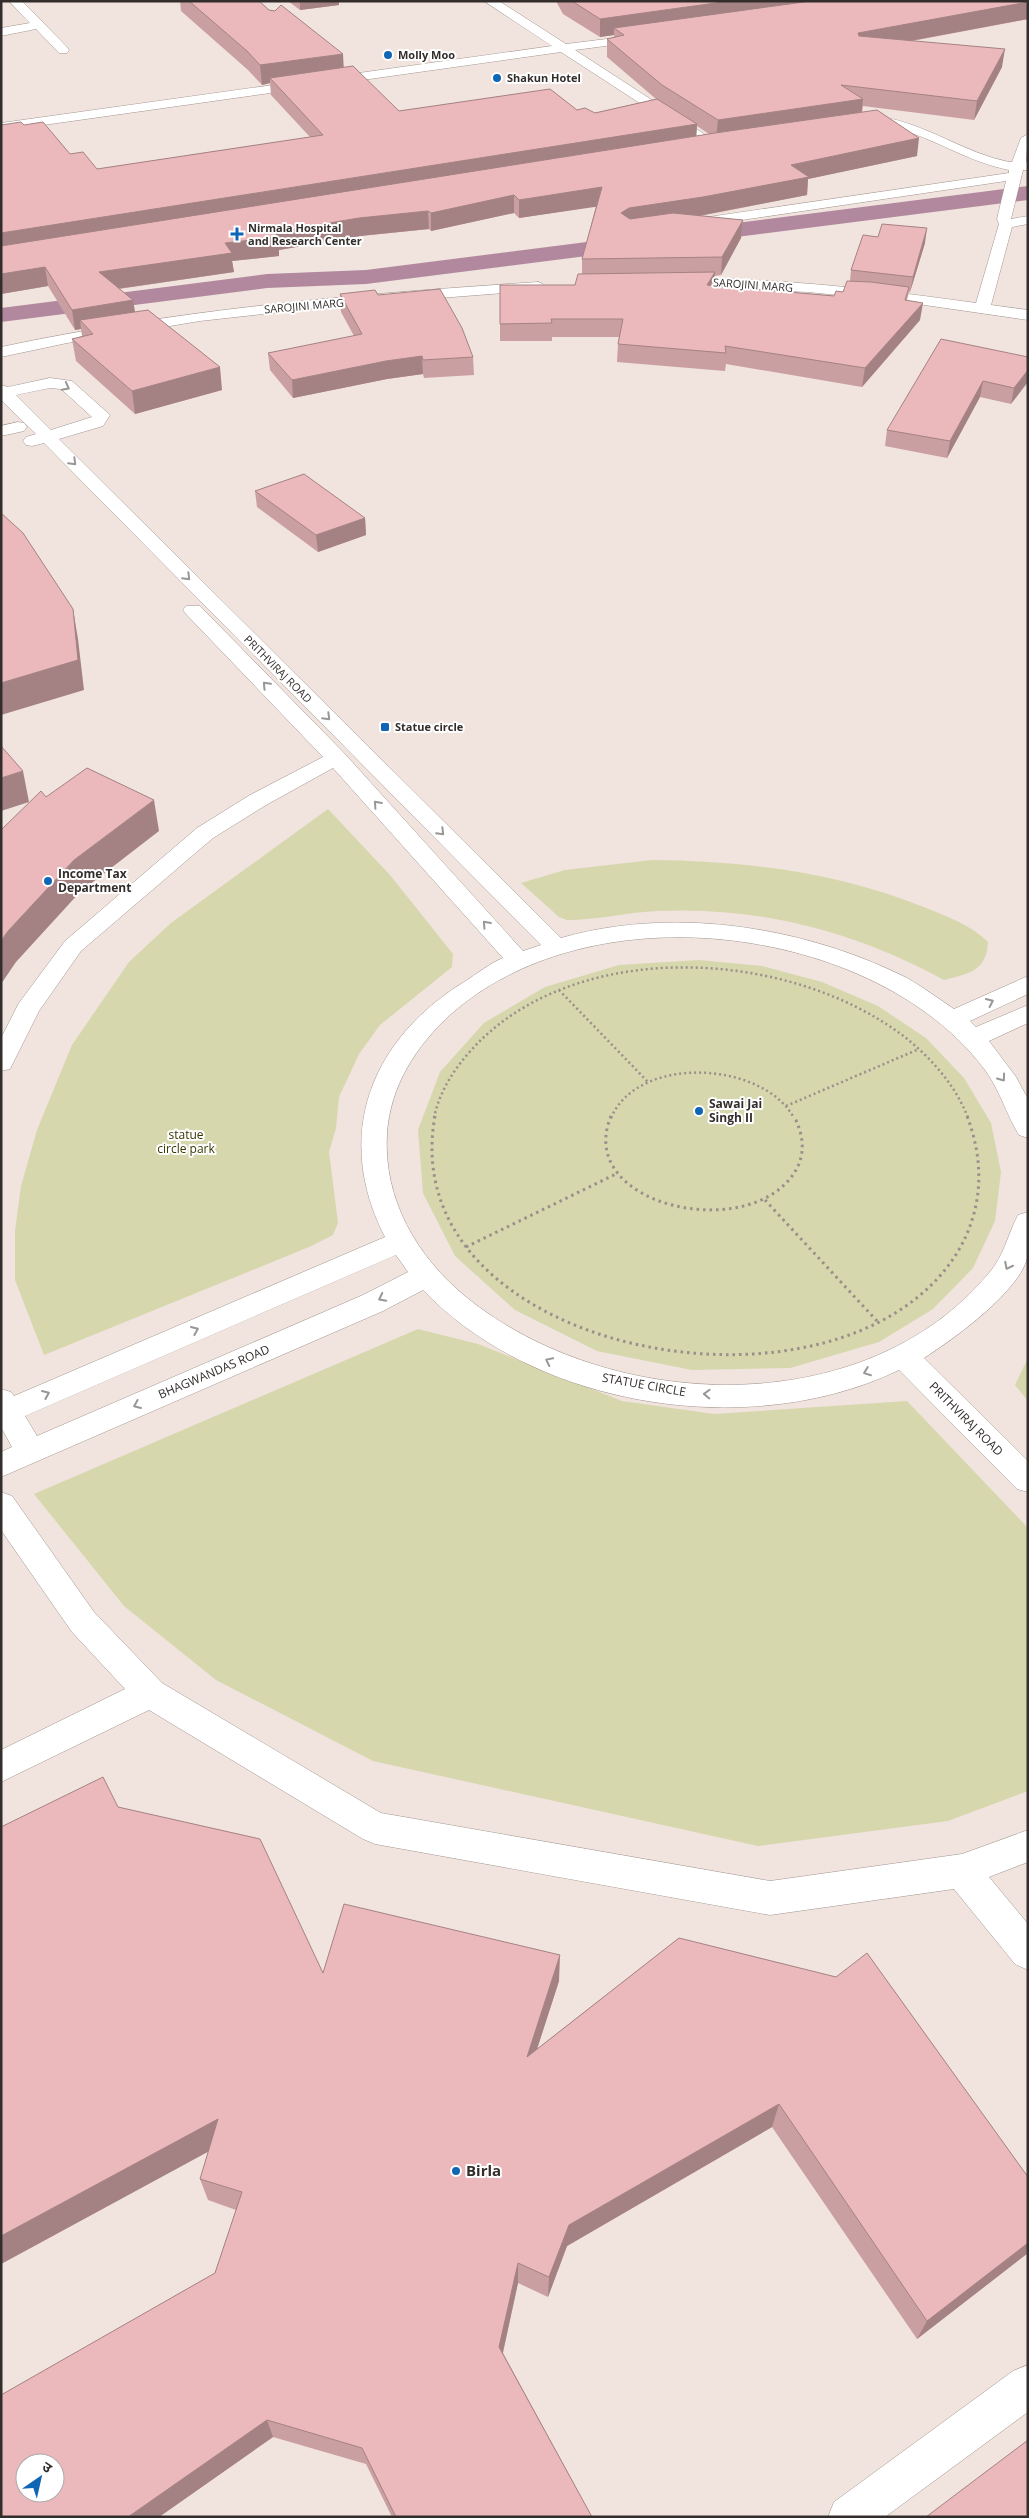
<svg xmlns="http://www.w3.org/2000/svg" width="1029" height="2518" font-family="'Open Sans','Noto Sans Devanagari',sans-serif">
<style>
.green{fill:#d6d7ad}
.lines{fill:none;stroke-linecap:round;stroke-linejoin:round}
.canal{fill:#b1889e;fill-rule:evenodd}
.minor-casing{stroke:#a29690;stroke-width:1}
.path-far1{stroke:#998f8b;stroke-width:2.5;stroke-dasharray:2 3;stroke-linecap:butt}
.path{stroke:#998f8b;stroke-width:3;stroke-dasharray:2.5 4;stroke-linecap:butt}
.minor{fill:#fff;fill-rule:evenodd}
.wall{fill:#ca9fa1;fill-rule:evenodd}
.shaded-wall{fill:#a48283}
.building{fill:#ebb9bb;stroke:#a48283;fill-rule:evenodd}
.oneway{stroke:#999696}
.poi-dot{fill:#0f66b4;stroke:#fff;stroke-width:2}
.labels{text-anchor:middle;stroke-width:4;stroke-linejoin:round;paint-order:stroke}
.far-poi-label{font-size:11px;font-weight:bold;fill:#332e2c;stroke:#fff;text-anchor:start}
.far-street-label{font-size:11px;fill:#332e2c;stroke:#fff}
.poi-label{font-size:12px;font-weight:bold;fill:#332e2c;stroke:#fff;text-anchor:start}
.park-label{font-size:12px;fill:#383700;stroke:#fff}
.street-label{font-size:12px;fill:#332e2c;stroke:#fff}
.near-poi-label{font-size:15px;font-weight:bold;fill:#332e2c;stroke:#fff;text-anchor:start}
</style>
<rect width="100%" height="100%" fill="#f1e3dd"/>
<path class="green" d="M328 809 390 875 453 954 452 967 380 1025 359 1054 339 1097 336 1128 329 1152 338 1223 333 1235 309 1247 44 1355 15 1280V1231L21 1186 37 1130 72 1045 129 962 171 923Z
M652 860C746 861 838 872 926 908 948 917 971 925 988 942 987 971 968 974 944 980 857 932 758 906 658 911 628 912 598 920 567 920L559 917 521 883 565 870Z
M699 960 762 966 822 982 878 1006 926 1038 964 1078 991 1123 1001 1172 995 1221 973 1268 933 1309 879 1342 790 1368 692 1370 597 1351 515 1310 455 1256 423 1193 418 1130 440 1072 484 1023 545 987 619 965Z
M418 1329 478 1344 622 1401 714 1414 907 1401 1028 1528V1791L948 1821 758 1846 373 1761 216 1680 124 1606 34 1494Z
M1028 1358V1401L1015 1385Z"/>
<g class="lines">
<path class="canal" d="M1028 186V200L366 284 267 288 1 322V308L267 274 366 270Z"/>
<defs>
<path id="minor" d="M9 1H22L67 47 69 50 67 53H59L36 29 1 36V28L30 23Z
M484 1H499L566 44 647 34 649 37 643 41 575 50 721 145 719 148H709L561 52 1 131V123L552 46Z
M882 117C927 124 964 153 1009 162H1012L1021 138 1028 134 1026 162H1028V170H1023L1011 219 1028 216V224L1012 227 991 305 1028 310V320L897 301 808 292 671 286 668 283 671 280 676 278C777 278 876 289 976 303L999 224 997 219 1006 181 688 228 681 224 688 220 1009 173V170C967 162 935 138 895 128 885 125 863 129 858 123L860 120Z
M538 282 543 284 546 287 543 290 336 306 200 321 67 343 1 357V347C179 309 357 294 538 282Z
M50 378 72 381 110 415 103 426 59 439 561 938C673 906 803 926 907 978 923 987 939 999 954 1009L1028 976V994L970 1021 976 1027 1028 1005V1023L989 1041 1016 1077 1028 1099V1138L1019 1135C1006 1114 1000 1090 985 1070 922 986 807 944 704 938 615 933 519 954 451 1014 416 1046 390 1086 387 1134 383 1199 417 1257 466 1297 609 1413 865 1423 989 1273 1004 1256 1008 1234 1018 1215L1028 1212C1028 1226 1029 1241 1028 1254 1023 1290 952 1340 924 1358L1028 1461V1492L1017 1489 899 1370C752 1441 537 1409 423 1290L383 1311 1 1477V1452L12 1447 1 1427V1389L11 1392 14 1396 385 1237C333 1136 370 1040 464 982 477 974 490 963 503 958L333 768 266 805 213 838 81 951 39 1011 10 1069 1 1071V1038L19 1003 65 941 197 828 250 795 323 757 186 614 183 610 186 606H200L344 753 523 951 541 945 44 443 32 446 26 445 23 441 26 437 36 434 1 400V385L8 387ZM50 388 61 389 92 417 51 430 16 395ZM396 1255 408 1272 363 1295 37 1436 25 1416Z
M18 422 24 423 27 427 24 431 1 436V426Z
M1 1492 12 1496 94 1612 162 1683 381 1813 770 1881 962 1854 1028 1830V1862L989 1877 1028 1924V1970L1015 1964 954 1889 770 1915 375 1844 363 1839 149 1710 1 1782V1750L125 1689 72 1632 1 1530Z
M1028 2365V2412L885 2517H828L834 2502 1013 2371Z"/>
</defs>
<use href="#minor" class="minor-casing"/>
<path class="path-far1" d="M559 990 648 1082
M786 1106 919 1049
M434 1118C440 1087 461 1059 483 1038 590 937 794 951 906 1038 932 1059 956 1086 968 1118
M611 1118C638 1054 763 1061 794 1118"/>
<path class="path" d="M435 1116C391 1356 841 1439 957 1253 983 1210 985 1163 967 1116
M611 1116C573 1207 753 1245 796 1170 806 1152 803 1134 794 1116
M765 1200 877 1321
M466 1247 618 1173"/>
<use href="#minor" class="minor"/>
</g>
<path class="wall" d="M180 1H259L269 10 399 111 577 110 595 113 656 99 607 57V39L614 37V35L600 37 563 14 556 1H1028V19L912 41 1002 67 974 120 863 106 862 113 917 156 808 179 807 195 700 216 743 220 741 238 721 275 714 276V285L834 296 843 292 850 281 851 270 925 243 910 292H909L907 300 920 320 862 387 726 364 725 371 617 362 618 344 619 337H552V341H500V285H575L582 274V259L596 206 519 218 514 213 431 231 429 229 360 236 279 250V256L232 261 234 272 119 289 133 300 135 312 222 390 135 414 76 361 72 339 82 336 81 329 75 330 48 286 1 294V125H24L70 154 97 169 310 137 271 95 270 83 262 85 248 70 181 11ZM697 126 709 134 696 136Z
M288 1H342V2H339V5L300 10Z
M340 294 378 295 473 357 474 375 424 378 423 374 387 379 293 398 270 370 268 353 354 336 341 312Z
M1028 357 1011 404 980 397 947 458 885 446 887 430Z
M255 491 365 518 366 535 318 552 257 507Z
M118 1807 323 1973 559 1981 537 2049 679 1938 1028 2177V2253L917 2339 772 2127 567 2246 548 2297 518 2283 503 2353 592 2517H392L366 2464 273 2437 159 2517H1L215 2273 236 2210 208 2200 200 2179 209 2151 1 2264V1827Z"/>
<path class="shaded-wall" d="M300 1H342V2H339V5L300 10Z
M730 1H853L614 28V35L600 37V19Z
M1028 2V19L856 51 858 33Z
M1005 49 1002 67 974 120 977 101Z
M343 54 344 73 270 78V83L262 85 260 65Z
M863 99 861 118 716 139 718 120Z
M697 124 696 142 1 252V233Z
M919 138 917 156 808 179 807 195 620 231 621 213 629 208 791 165Z
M602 187 601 206 519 218V200Z
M514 195V213L431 231V213Z
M428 211 429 229 360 236 279 250V256L232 261 234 272 102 291 99 272 275 232 359 218Z
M743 220 741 238 721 275 722 257Z
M927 228 925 243 910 292 913 277Z
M45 267 48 286 1 294V274Z
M715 272 713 289 707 285Z
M133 300 136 319 80 320 81 329 75 330 72 310Z
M923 303 920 320 862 387 865 368Z
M422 356 423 374 387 379 293 398 292 380 386 361Z
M220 367 222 390 135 414 132 391Z
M1028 370V382L1011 404 1014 388Z
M983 381 980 397 947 458 950 441Z
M365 518 366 535 318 552 316 535Z
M73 609 78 639 84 690 1 715V683Z
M23 771 29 802 1 811V778Z
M154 800 159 831 80 892 16 962 1 984V941L8 931 74 860Z
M560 1955 559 1981 527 2080V2057Z
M779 2104 772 2127 567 2246 548 2297 549 2277 569 2225Z
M218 2119 226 2142 1 2264V2236Z
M1028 2243V2253L917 2339 927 2321Z
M518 2263V2283L500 2365 499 2347Z
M267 2420 273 2437 159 2517H128Z"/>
<path class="building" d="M189 1H259L269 10 275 11 281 5 343 54 260 65 247 51Z
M572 1H730L600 19Z
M811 1H1028V2L858 33 859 36 1005 49 977 101 841 85 863 99 718 120 662 85 607 39 624 35 614 28Z
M353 66 399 111 550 89 577 110 585 108 595 113 657 99 697 124 1 233V125L21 122 24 125 43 122 70 154 83 152 97 169 323 135 270 78Z
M877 110 919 138 791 165 809 177 703 197 629 208 621 213 630 219 673 213 743 220 722 257 582 259 602 187 519 200 514 195 431 213 428 211 359 218 275 232 278 237 225 243 232 253 99 272 133 300 72 310 45 267 1 274V246L715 133Z
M882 224 927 228 913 277 851 270 863 235 878 237Z
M715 272 707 285 834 296 836 291 843 292 847 281 871 282 909 287 905 300 923 303 865 368 725 346 726 353 618 344 623 319H551L552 323 500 324V285H575L578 274Z
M440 289 462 328 473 357 423 360 422 356 386 361 292 380 268 353 362 334 340 294 375 290 378 295Z
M148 310 220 367 132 391 72 339 93 334 80 320Z
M941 339 1028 357V370L1014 388 983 381 950 441 887 430Z
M304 474 365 518 316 535 255 491Z
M1 513 23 533 73 609 78 660 1 683Z
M1 746 23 771 1 778Z
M87 768 154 800 74 860 8 931 1 941V830L41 791 46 797Z
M103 1777 118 1807 260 1839 323 1973 344 1904 560 1955 527 2057 679 1938 836 1977 867 1953 1028 2177V2243L927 2321 779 2104 569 2225 549 2277 518 2263 499 2347 592 2517H396L362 2448 267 2420 128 2517H1V2395L215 2273 242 2192 200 2179 218 2119 1 2236V1827ZM25 2463H55V2493H25Z
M1028 2440V2517H926Z"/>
<defs><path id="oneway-chevron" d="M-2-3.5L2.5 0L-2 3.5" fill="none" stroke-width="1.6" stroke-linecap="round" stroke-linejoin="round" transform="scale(1.25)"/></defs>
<g class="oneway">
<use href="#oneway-chevron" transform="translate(66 387) rotate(28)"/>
<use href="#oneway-chevron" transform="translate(73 462) rotate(45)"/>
<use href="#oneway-chevron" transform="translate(187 577) rotate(45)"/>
<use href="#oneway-chevron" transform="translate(266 685) rotate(-134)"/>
<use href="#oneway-chevron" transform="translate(327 717) rotate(45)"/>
<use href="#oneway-chevron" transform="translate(377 804) rotate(-132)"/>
<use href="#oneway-chevron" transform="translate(441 832) rotate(45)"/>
<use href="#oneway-chevron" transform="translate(486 924) rotate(-132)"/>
<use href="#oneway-chevron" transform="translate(990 1002) rotate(-25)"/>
<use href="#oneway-chevron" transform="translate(1002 1078) rotate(54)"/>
<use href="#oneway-chevron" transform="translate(1008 1266) rotate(117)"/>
<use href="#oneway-chevron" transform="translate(382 1298) rotate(153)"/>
<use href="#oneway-chevron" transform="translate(195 1330) rotate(-23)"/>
<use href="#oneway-chevron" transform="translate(549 1361) rotate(-154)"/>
<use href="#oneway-chevron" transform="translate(867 1372) rotate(159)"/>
<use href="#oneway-chevron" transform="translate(46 1394) rotate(-23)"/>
<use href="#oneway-chevron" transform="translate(707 1394) rotate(-178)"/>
<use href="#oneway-chevron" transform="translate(137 1405) rotate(157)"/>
</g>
<g class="poi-dot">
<circle cx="388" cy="55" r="5"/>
<circle cx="497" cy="78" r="5"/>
<path d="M234.5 226.5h5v5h5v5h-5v5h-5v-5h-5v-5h5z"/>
<rect x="380" y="722" width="10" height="10" rx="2.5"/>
<circle cx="48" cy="881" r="5"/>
<circle cx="699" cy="1111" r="5"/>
<circle cx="456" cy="2171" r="5"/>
</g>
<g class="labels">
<g class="far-poi-label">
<text x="398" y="59">Molly Moo</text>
<text x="507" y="82">Shakun Hotel</text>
<text x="248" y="232">Nirmala Hospital<tspan x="248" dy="13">and Research Center</tspan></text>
<text x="395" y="731">Statue circle</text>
</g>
<g class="far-street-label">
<text transform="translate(753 285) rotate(4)" y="4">SAROJINI MARG</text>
<text transform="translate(304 306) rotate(-5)" y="4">SAROJINI MARG</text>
<text transform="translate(278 669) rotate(45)" y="4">PRITHVIRAJ ROAD</text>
</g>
<g class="poi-label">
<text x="58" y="878">Income Tax<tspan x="58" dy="14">Department</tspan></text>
<text x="709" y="1108">Sawai Jai<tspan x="709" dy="14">Singh II</tspan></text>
</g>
<g class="park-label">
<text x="186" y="1139">statue<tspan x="186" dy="14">circle park</tspan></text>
</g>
<g class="street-label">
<text transform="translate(214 1372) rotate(-23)" y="4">BHAGWANDAS ROAD</text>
<text transform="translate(644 1385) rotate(10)" y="4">STATUE CIRCLE</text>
<text transform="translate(966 1419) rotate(45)" y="4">PRITHVIRAJ ROAD</text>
</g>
<g class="near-poi-label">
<text x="466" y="2176">Birla</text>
</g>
</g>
<rect width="1029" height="2518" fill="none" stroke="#332e2c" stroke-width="5"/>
<g transform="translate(40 2478) rotate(34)"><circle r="24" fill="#ffffff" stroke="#adabab"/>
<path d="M0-4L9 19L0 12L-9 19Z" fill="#0f66b4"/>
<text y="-8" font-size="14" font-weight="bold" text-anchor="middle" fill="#332e2c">उ</text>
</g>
</svg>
